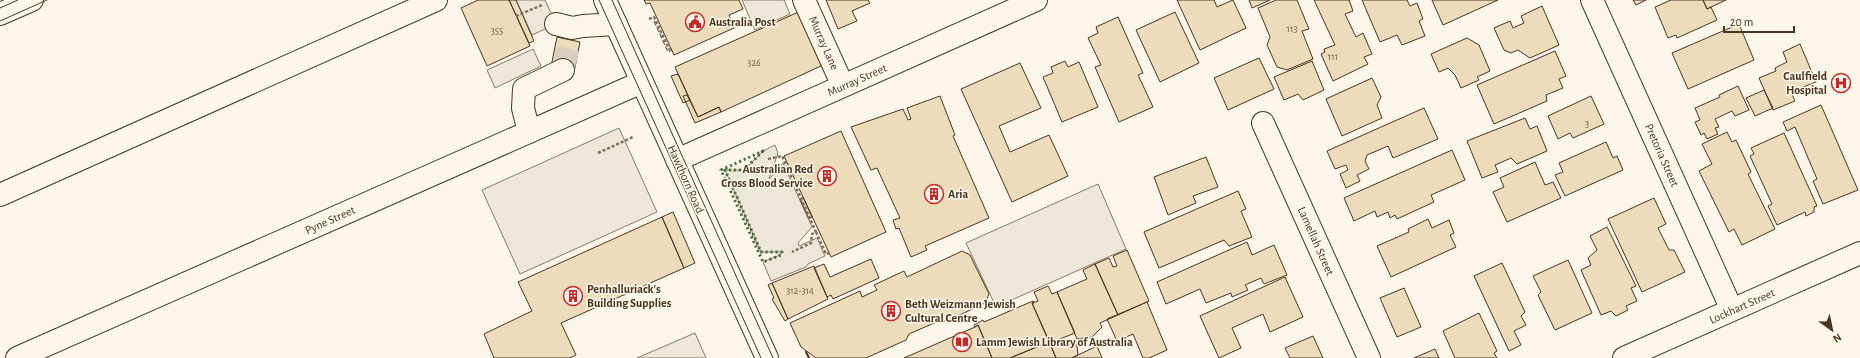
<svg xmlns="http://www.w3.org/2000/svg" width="1860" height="358" font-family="'Alegreya Sans',sans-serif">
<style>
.parking{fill:#ede7d9;stroke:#887966}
.building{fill:#ecdcbc;stroke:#4a3520}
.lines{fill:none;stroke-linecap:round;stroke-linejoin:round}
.minor-tunnel{stroke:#d8cfc1;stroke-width:22;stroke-dasharray:22 11;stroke-linecap:butt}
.minor-casing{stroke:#4a3520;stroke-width:24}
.major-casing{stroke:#4a3520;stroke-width:24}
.path{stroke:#7f6f5c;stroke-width:2.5;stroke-dasharray:3 2;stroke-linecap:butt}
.minor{stroke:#fbf6e9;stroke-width:22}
.major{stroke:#fbf6e9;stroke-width:22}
.tram{stroke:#4a3520;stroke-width:1}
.hedge{stroke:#436837;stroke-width:3;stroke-dasharray:2 3;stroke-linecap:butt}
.fence{stroke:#4a3520;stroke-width:1;stroke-dasharray:5 2;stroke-linecap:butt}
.wall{stroke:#4a3520;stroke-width:2}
.labels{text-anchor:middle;stroke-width:3;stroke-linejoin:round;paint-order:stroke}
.number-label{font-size:10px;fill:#725f47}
.poi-label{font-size:12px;font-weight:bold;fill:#4a3520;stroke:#fbf6e9;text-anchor:start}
.street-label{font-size:12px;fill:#4a3520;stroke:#fbf6e9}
</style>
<rect width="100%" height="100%" fill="#fbf6e9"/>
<path class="parking" d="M516 0H545L556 24 532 35Z
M742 0H784L790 14 755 30Z
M533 49 541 66 495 88 487 70Z
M619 128 657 212 520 274 482 190Z
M775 145 778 153 769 179 783 163 812 227 798 243 799 246 817 238 825 256 808 264 806 267 771 281 763 262 780 255 782 252H761L725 170H744L763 151Z
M1098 184 1126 249 996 307 966 243Z
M695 333 706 358H637Z"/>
<path class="building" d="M478 0H509L530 46 487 66 461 8Z
M509 0H516L534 41 529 43Z
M644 0H739L743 9 729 15 734 28 674 55 650 3 646 4Z
M826 0H868L870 3 852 11 857 21 838 29Z
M1177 0H1214L1217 7 1233 0 1246 28 1200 50Z
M1249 0H1270L1252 8Z
M1276 0H1297L1309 29 1302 31 1313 59 1287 70 1277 67 1267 45 1270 37 1258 8Z
M1314 0H1349L1353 11 1345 14 1356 37 1363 33 1372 54 1364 57 1368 64 1333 81 1321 54 1325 52 1324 49 1335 45Z
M1362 0H1407L1410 6 1417 3 1423 19 1419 21 1425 36 1402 45 1397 35 1380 42Z
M1432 0H1498L1443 25Z
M1633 0H1646L1636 5Z
M1671 0H1703L1707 9 1711 7 1717 20 1677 38 1676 35 1668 38 1655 7Z
M1703 0H1726L1707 9Z
M1542 6 1559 45 1530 58 1518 50 1511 53 1504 50 1494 28 1510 21 1513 28 1524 23 1521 16Z
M803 10 823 57 821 66 721 112 719 107 698 117 675 67Z
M1175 12 1199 63 1160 82 1136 30Z
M1118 17 1143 73 1138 75 1153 107 1119 122 1095 67 1101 65 1088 38 1098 33 1096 27Z
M1739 24 1754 60 1688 89 1672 53Z
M557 37 580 42 574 72 551 67Z
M1467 38 1479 45 1490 71 1477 77 1479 80 1461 88 1455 75 1448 68 1439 72 1431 54Z
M1800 44 1816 82 1791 92 1795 101 1773 110 1759 78 1776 71 1775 68 1787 62 1783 52Z
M1555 51 1566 76 1559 79 1563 88 1546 95 1547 101 1494 124 1477 85Z
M1259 58 1274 89 1228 110 1214 78Z
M1065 61 1068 67 1079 62 1098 107 1062 122 1043 77 1053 73 1051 67Z
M1312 61 1324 90 1303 100 1298 94 1284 100 1274 77Z
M1020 63 1041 108 999 126 1010 152 1049 135 1068 176 1012 202 961 89Z
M678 74 690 100 683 103 671 76Z
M1372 78 1381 97 1377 105 1382 118 1342 136 1326 99Z
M1738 86 1749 110 1735 116 1732 111 1715 119 1719 127 1715 128 1718 134 1707 139 1704 133 1701 135 1695 122 1700 120 1695 108 1720 97 1719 95Z
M1764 90 1773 108 1755 116 1746 98Z
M687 95 698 117 719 107 721 112 695 123 683 96Z
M940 96 955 135 953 136 989 218 925 246 927 250 911 257 899 228 896 229 893 220 900 218 877 168 871 170 851 127 903 109 908 120 911 119 907 108Z
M1591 96 1604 124 1573 138 1570 133 1558 139 1548 116Z
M1821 105 1858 190 1823 204 1813 181 1817 179 1795 127 1787 131 1783 122Z
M1424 108 1438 139 1393 158 1388 146 1367 155 1365 161 1369 169 1357 175 1360 181 1346 188 1340 174 1348 170 1346 165 1335 169 1327 151Z
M1525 118 1530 129 1537 126 1547 151 1517 164 1511 158 1495 165 1498 172 1482 178 1467 141Z
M841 131 886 232 831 257 784 156Z
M1727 132 1732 142 1736 140 1751 172 1748 174 1775 229 1742 245 1734 229 1729 232 1699 171 1712 164 1702 144Z
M1784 133 1817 206 1814 207V212L1806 216 1805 212 1777 225 1768 206 1772 204 1750 156 1754 154 1751 148Z
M1606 142 1613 158 1617 156 1623 170 1565 196 1555 175 1563 172 1559 163Z
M1452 150 1465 180 1431 195 1434 202 1397 219 1395 215 1390 218 1388 212 1377 217 1375 211 1354 221 1344 198Z
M1206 157 1218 187 1193 196 1196 203 1168 215 1154 177Z
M1535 162 1545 185 1553 182 1561 198 1507 222 1493 192 1504 187 1500 178Z
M1238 191 1246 209 1241 211 1252 237 1229 246 1224 240 1159 268 1144 232Z
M803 197 812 217 809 219 800 199Z
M1654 198 1666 224 1658 228 1669 250H1674L1685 272 1642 292 1608 219Z
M673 212 695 263 684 268 662 217Z
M662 217 684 268 561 323 576 355 570 358H494L484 334 532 311 518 282Z
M1428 219 1432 228 1449 220 1454 233 1450 235 1456 247 1391 277 1377 246 1409 232 1408 229Z
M1607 227 1636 286 1631 288 1637 301 1626 306 1628 310 1616 316 1611 311 1601 315 1581 270 1591 265 1588 258 1597 250 1590 236Z
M1247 242 1252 255 1274 245 1287 275 1264 284 1261 278 1245 285 1248 290 1232 297 1231 293 1206 303 1200 289 1166 304 1157 282Z
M1127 250 1149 301 1118 315 1095 264 1109 258 1113 267 1117 266 1113 256Z
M962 251 970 255 989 294 985 303 947 321 941 320 909 334 906 340 866 358H816L801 347 790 323 860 291 862 297 877 290 874 285 904 271 907 277Z
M871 259 879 278 833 299 831 295 827 297 814 268 824 264 830 277Z
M1568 260 1592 313 1555 330 1538 295 1541 292 1533 276Z
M1502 263 1525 312 1521 316 1526 325 1514 331 1521 345 1509 351 1474 276Z
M1095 264 1118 315 1100 323 1102 327 1092 337 1077 339 1057 292 1087 279 1083 270Z
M814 266 828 299 788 319 772 283Z
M1285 277 1303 317 1270 332 1263 314 1232 328 1241 348 1219 358 1200 316Z
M772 283 788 319 785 321 772 299 774 298 768 285Z
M1048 286 1052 294 1057 292 1075 333 1050 343 1032 303 1038 301 1034 292Z
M1404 288 1421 327 1397 337 1380 298Z
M1033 301 1034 303H1032L1049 342 1010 358H992L978 325 975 327 974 325 983 320 984 322Z
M1147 302 1167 350 1149 358H1143L1133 334 1117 341 1107 319Z
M1479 313 1497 351 1494 353 1497 358H1455L1443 331Z
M978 325 992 358H904L975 327Z
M1313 336 1323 358H1290L1285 348Z
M1060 339 1061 345H1077L1078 355 1072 358H1056L1050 343Z
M1049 342 1056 358H1010Z
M1097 346 1102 358H1072L1078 355Z
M1435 349 1439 358H1414Z"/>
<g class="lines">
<path class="minor-tunnel" d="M563 70 571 38"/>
<defs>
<path id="minor" d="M804 0 843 86
M1592 0 1732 310
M0 14 32 0
M556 24 572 28 583 26 616 24
M1263 123 1369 358
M529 132 523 108 524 89 563 70
M677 160 1036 0
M0 195 436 0
M17 358 642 82
M1624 358 1860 253"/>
<path id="major" d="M605 0 767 358"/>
</defs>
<use href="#minor" class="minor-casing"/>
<use href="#major" class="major-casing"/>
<path class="path" d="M516 16 542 5
M649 19 654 17 669 49 671 48
M598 153 633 137
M768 159 782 156 816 232 812 234 811 243 792 252
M816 232 826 254 829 253"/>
<use href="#minor" class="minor"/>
<use href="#major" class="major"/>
<path class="tram" d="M599 0 761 358
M612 0 773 358
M0 8 18 0
M0 21 47 0"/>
<path class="hedge" d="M763 151 744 170H725L761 252H782L781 255 763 262 721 170Z"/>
<path class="fence" d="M654 21 668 52 672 50"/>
<path class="wall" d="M806 352 809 358"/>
</g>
<defs>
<symbol id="civic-ring" viewBox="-11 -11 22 22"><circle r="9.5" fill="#fbf6e9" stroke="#c62828" stroke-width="1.5"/><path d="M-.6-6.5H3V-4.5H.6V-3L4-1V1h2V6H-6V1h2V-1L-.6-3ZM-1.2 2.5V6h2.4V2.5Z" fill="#c62828"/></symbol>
<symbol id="hospital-ring" viewBox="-11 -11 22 22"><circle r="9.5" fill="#fbf6e9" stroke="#c62828" stroke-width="1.5"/><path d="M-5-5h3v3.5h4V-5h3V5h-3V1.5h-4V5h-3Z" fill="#c62828"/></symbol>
<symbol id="building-ring" viewBox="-11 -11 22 22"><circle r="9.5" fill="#fbf6e9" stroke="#c62828" stroke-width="1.5"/><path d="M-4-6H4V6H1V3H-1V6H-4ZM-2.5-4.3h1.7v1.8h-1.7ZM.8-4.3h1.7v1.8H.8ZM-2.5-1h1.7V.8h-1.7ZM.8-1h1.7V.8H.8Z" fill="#c62828"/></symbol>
<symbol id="library-ring" viewBox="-11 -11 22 22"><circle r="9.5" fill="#fbf6e9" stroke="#c62828" stroke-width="1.5"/><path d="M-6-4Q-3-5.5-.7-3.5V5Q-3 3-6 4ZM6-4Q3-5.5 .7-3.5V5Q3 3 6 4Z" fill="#c62828"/></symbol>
</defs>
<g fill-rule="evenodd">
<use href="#civic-ring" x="684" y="11" width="22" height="22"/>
<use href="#hospital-ring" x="1830" y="72" width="22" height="22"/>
<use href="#building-ring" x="816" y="165" width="22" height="22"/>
<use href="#building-ring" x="923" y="183" width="22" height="22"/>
<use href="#building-ring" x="562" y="285" width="22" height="22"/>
<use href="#building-ring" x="880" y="300" width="22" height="22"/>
<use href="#library-ring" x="951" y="331" width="22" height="22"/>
</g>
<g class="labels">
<g class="number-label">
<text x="1292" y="32">113</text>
<text x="497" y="34">355</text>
<text x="1333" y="60">111</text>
<text x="754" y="66">326</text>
<text x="1587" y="127">3</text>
<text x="800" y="294">312-314</text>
</g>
<g class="poi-label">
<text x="709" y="26">Australia Post</text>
<text x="1827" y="80" text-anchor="end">Caulfield<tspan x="1827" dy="14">Hospital</tspan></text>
<text x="813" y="173" text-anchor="end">Australian Red<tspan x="813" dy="14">Cross Blood Service</tspan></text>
<text x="948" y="198">Aria</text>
<text x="587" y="293">Penhalluriack's<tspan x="587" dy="14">Building Supplies</tspan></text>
<text x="905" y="308">Beth Weizmann Jewish<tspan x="905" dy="14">Cultural Centre</tspan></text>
<text x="976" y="346">Lamm Jewish Library of Australia</text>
</g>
<g class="street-label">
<text transform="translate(824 43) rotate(66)" y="4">Murray Lane</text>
<text transform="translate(857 80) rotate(-24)" y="4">Murray Street</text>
<text transform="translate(1662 155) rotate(66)" y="4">Pretoria Street</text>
<text transform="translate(686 179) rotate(66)" y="4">Hawthorn Road</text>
<text transform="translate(330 220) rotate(-24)" y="4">Pyne Street</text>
<text transform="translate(1316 241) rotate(66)" y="4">Lamellah Street</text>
<text transform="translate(1742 306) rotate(-24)" y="4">Lockhart Street</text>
</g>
</g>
<g transform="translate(1832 330) rotate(147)" stroke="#fbf6e9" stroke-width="3" paint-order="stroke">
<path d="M0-3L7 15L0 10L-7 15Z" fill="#4a3520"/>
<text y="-6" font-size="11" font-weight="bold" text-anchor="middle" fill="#4a3520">N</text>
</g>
<path d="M1724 26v6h70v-6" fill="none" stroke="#4a3520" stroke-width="2"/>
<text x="1730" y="26" font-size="12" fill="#4a3520" stroke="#fbf6e9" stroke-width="3" paint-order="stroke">20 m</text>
</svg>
